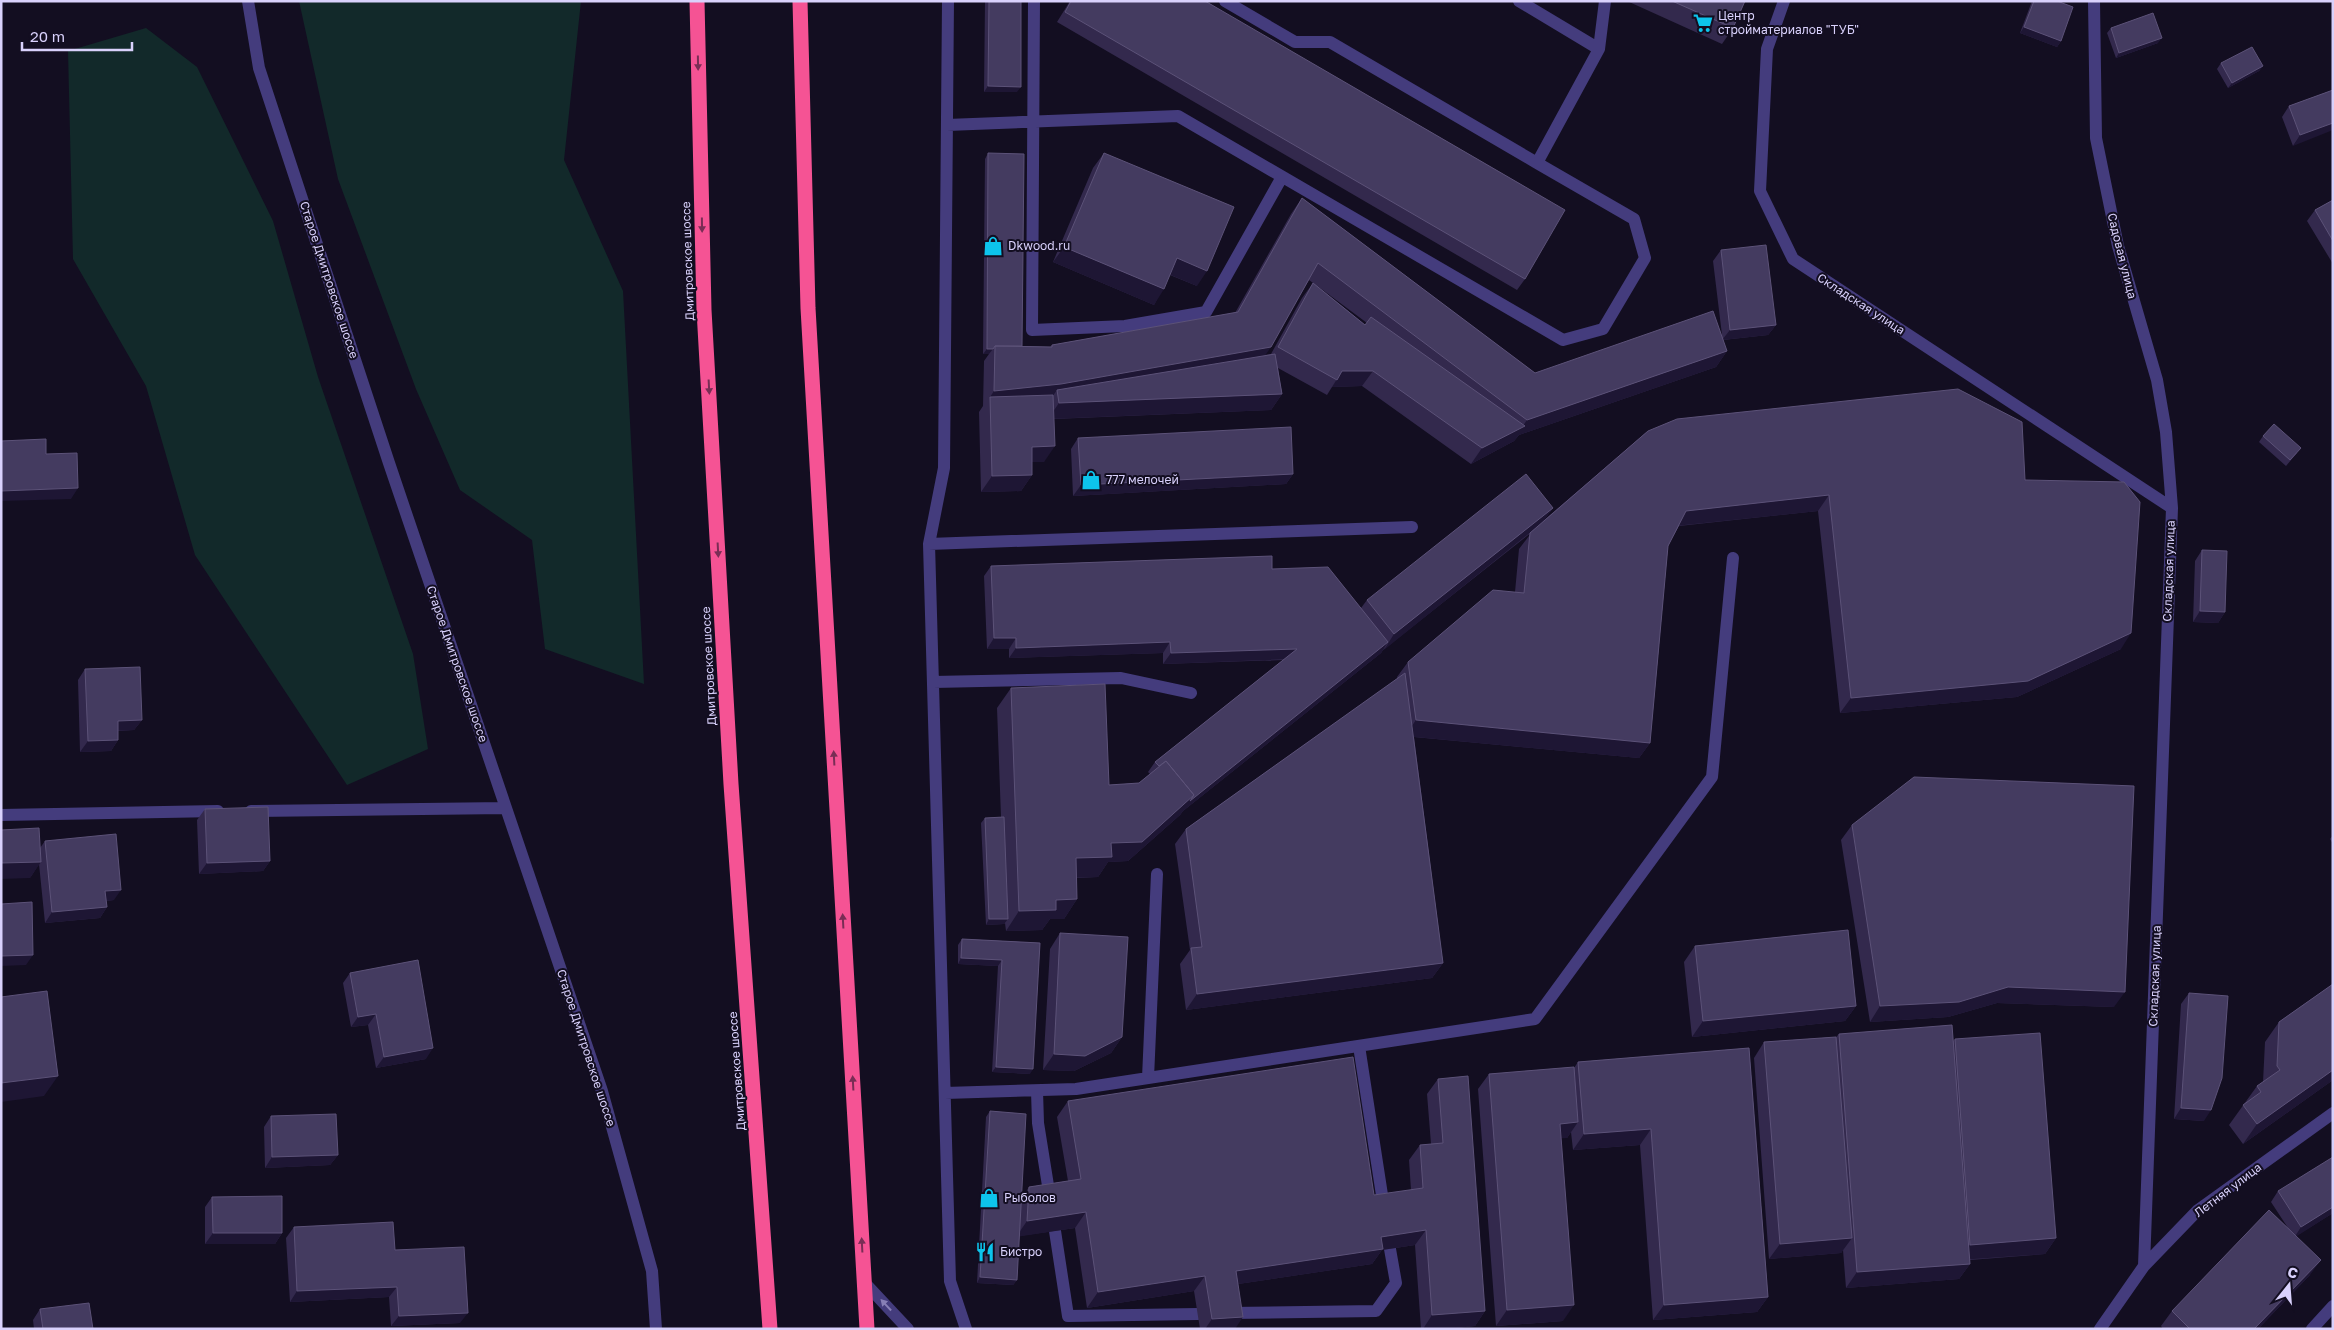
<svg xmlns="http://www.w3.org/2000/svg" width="2334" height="1330" font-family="'Golos Text',sans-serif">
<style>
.green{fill:#12292a}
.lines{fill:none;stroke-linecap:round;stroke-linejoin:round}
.minor{stroke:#443c7d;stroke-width:12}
.highway{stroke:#f55394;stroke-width:15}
.wall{fill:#33294d;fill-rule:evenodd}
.shaded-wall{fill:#1e1634}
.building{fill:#443b60;stroke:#5c5278}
.oneway{fill:#792d55}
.oneway2{fill:#877fb6}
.labels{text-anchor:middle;stroke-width:4;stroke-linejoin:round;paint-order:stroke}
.poi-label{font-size:12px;fill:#d9d1fc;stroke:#130e21;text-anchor:start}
.street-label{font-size:12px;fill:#d9d1fc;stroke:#130e21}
</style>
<rect width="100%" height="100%" fill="#130e21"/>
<path class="green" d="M299 1H581L564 160 623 291 644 684 545 649 532 540 460 490 416 389 338 179Z
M146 28 197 67 273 221 318 377 413 654 428 749 347 785 195 555 146 386 73 259 68 51Z"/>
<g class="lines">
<path class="minor" d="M248 1 259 68 389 463 602 1091 652 1271 656 1329
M948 1 944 468 929 544 950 1281 966 1329
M1034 1 1032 330 1125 326 1206 312 1282 177
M1225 1 1295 42H1330L1537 163
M1519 1 1599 49
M1784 1 1767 49 1760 191 1793 259 2172 508 2144 1266
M2094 1 2096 138 2118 246 2157 380 2166 432 2172 508
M947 125 1178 116 1563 340 1603 329 1645 258 1634 219 1537 163 1599 49 1605 1
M929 544 1412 527
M933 682 1121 678 1191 693
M251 811 506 808
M1 815 218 811
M1359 1046 1384 1208
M1148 1078 1157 874
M1037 1091 1038 1123 1050 1198
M945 1093 1076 1089 1535 1019 1712 777 1733 558
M1055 1231 1068 1316 1198 1314
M864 1282 908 1329
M1229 1313 1376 1311 1396 1283 1390 1249
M2100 1329 2144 1266 2198 1210 2333 1113
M2312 1329 2333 1306"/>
<path class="highway" d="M697 1 704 310 731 784 770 1329
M800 1 808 308 867 1329"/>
</g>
<path class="wall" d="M985 1H1021L1017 92H984Z
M1070 1H1205L1525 279 1517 290 1057 22Z
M1627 1H1745L1733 28 1722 44Z
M2032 1H2057L2061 41 2057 47 2020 33Z
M2111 28 2158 43 2116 58 2107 33Z
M2221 63 2263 66 2259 71 2228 88 2217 69Z
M2333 90 2293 146 2282 117 2289 106Z
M988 153 1022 346 1050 347 1052 345 1235 313 1291 214 1302 198 1535 373 1722 335 1713 261 1721 250 1776 325 1768 335 1723 340 1727 351 1716 367 1519 435 1514 441 1471 464 1362 386 1332 387 1327 395 1278 368 1282 394 1271 410 1054 419 1044 462H1032V475L1021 491 981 492 979 412 983 406 984 361 989 354H983L985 159ZM1309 280 1313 283 1302 298 1271 354 1265 355ZM1316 285 1367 323 1365 325Z
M1104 153 1197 286 1170 275 1154 305 1053 262 1093 168Z
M2333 200V264L2307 221 2315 210Z
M1648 431 2025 480 2121 649 2017 697 1840 713 1818 511 1679 526 1668 546 1650 743 1639 758 1414 737 1443 963 1432 978 1186 1010 1180 964 1190 950 1175 844 1186 829 1397 679V677L1408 662 1515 592 1519 549 1532 532 1383 650 1381 653 1183 811 1180 815 1128 861 1108 862 1098 877 1077 878V899L1064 919H1050L1042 930 1006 931 1005 923 1004 924 986 925 981 823 985 818 1001 817 997 708 1011 688 1109 785 1139 783 1150 774 1148 772 1155 762 1283 660 1163 664V653L1009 658V649H987L984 576 991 566 1272 569 1361 608 1367 600 1553 508 1543 521Z
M2263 436 2297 453 2286 466 2259 442Z
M1078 438 1293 474 1286 484 1073 496 1071 449Z
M2202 550 2225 612 2218 623 2193 622 2195 561Z
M85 669 142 720 134 730 118 731V740L111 751 80 752 78 680Z
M205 809 270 861 263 871 199 874 197 820Z
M1852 825 2114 1007 1997 1003 1948 1017 1870 1022 1841 840Z
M2333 835V844L2330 839Z
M45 841 114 900 106 901 107 907 100 918 45 923 39 864 30 878 40 848Z
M1060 933 1122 1037 1111 1053 1074 1071 1043 1070 1050 949Z
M962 939 1040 943 1030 1074 992 1072 998 966 958 964V945Z
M1695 946 1856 1006 1845 1021 1692 1037 1684 962Z
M350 973 426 1059 376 1068 368 1025 351 1027 343 983Z
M2333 984V1080L2243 1144 2229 1125 2257 1086 2263 1082 2265 1042 2279 1022Z
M2189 993 2204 1121 2174 1119 2181 1004Z
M1839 1034 1953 1041 1955 1039 2056 1238 2045 1254 1970 1260V1264L1959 1279 1846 1288 1843 1250 1841 1253 1769 1259 1754 1058 1764 1042 1836 1037Z
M1749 1048 1768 1297 1757 1312 1653 1320 1640 1145 1573 1150 1571 1132 1567 1138H1561L1563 1321 1496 1326 1478 1089 1489 1074 1574 1068 1578 1062Z
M1438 1079 1485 1311 1475 1326 1445 1329H1421L1415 1245 1382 1250 1372 1264 1238 1284 1235 1329H1200L1194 1291 1087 1308 1075 1228 1019 1236 1017 1280 1013 1285 977 1283 986 1117 990 1111 1022 1198 1029 1187 1068 1181 1057 1117 1068 1101 1374 1195 1411 1190 1409 1160 1420 1145 1431 1144 1427 1094Z
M271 1116 338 1155 330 1165 265 1168 264 1127Z
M2278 1191 2333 1213 2296 1236 2310 1275 2258 1329H2163L2161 1326 2172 1311 2288 1228 2271 1202Z
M212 1197 282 1233 275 1244H205V1207Z
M294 1227 395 1250 460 1323 391 1326 389 1297 290 1302 286 1238Z
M40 1309 93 1329H34L33 1320Z"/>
<path class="shaded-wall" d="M2024 27 2061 41 2057 47 2020 33Z
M2162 38 2158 43 2116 58 2119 53Z
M2263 66 2259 71 2228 88 2232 83Z
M988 86 1021 87 1017 92H984Z
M2333 123V130L2293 146 2300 135Z
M1064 247 1164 289 1154 305 1053 262Z
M1177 258 1207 271 1197 286 1166 273Z
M1776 325 1768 335 1722 340 1730 330Z
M1271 347 1260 363 1057 390 1050 400 990 397 994 391Z
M987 349H993L989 354H983Z
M1727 351 1716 367 1519 435 1514 441 1471 464 1482 448 1522 427 1527 420Z
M1342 371H1373L1362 386 1332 387Z
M1282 394 1271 410 1048 419 1059 403Z
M1055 446 1044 462H1021L1032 447Z
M1293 474 1286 484 1073 496 1081 485Z
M1032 475 1021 491 981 492 992 476Z
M78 488 71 499 1 501V491Z
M1829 495 1818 511 1675 526 1686 511Z
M1553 508 1542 523 1384 650 1394 634Z
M2200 611 2225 612 2218 623 2193 622Z
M2131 633 2121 649 2017 697 1840 713 1851 698Z
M994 638H1016L1009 649H987Z
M1170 642 1163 653 1009 658 1016 648Z
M1388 642 1381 653 1183 811 1180 815 1128 861 1108 862 1098 877 1062 878 1076 858 1111 843 1194 795Z
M1297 649 1289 659 1163 664 1171 653Z
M142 720 134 730 110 731 118 721Z
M1416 720 1650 743 1639 758 1405 736Z
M118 740 111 751 80 752 88 741Z
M270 861 263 871 199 874 207 863Z
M41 862 30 878 1 879V863Z
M121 890 114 900 98 902 105 891Z
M1077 899 1064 919H1050L1042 930 1006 931 1019 911 1056 900Z
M107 907 100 918 45 923 52 912Z
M989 919H1008L1004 924 986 925Z
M33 955 26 965 1 966V956Z
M961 958 1002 960 998 966 958 964Z
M1443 963 1432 978 1186 1010 1197 994Z
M2008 987 2125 992 2114 1007 1997 1003 1948 1017 1870 1022 1880 1006Z
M1856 1006 1845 1021 1692 1037 1703 1021Z
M376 1014 368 1025 351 1027 358 1017Z
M1122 1037 1111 1053 1074 1071 1043 1070 1054 1054Z
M433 1048 426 1059 376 1068 384 1057Z
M996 1067 1033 1069 1030 1074 992 1072Z
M2333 1070V1080L2243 1144 2257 1124Z
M58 1076 44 1096 1 1102V1083Z
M2181 1108 2211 1110 2204 1121 2174 1119Z
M1578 1122 1567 1138 1549 1139 1560 1124Z
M1651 1129 1640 1145 1573 1150 1584 1134Z
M338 1155 330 1165 265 1168 272 1157Z
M2333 1207V1213L2294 1238 2301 1227Z
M1086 1212 1075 1228 1016 1237 1027 1221Z
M1426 1230 1415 1245 1382 1250 1372 1264 1225 1286 1236 1271 1381 1237Z
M213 1233H282L275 1244H205Z
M1852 1238 1841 1253 1769 1259 1780 1244Z
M2056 1238 2045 1254 1959 1260 1970 1245Z
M2321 1260 2310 1275 2258 1329H2254Z
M1970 1264 1959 1279 1846 1288 1857 1272Z
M1205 1276 1194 1291 1087 1308 1098 1292Z
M980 1277 1017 1280 1013 1285 977 1283Z
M397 1287 389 1297 290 1302 297 1291Z
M1768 1297 1757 1312 1653 1320 1664 1305Z
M1574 1305 1563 1321 1496 1326 1507 1310Z
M1485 1311 1475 1326 1445 1329H1423L1432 1315Z
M468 1313 460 1323 391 1326 399 1316Z
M1243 1317 1235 1329H1205L1212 1319Z"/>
<path class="building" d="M989 1H1021V87L988 86Z
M1071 1H1205L1565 210 1525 279 1065 12Z
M1672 1H1745L1733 28Z
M2034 1H2057L2073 7 2061 41 2024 27Z
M2153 13 2162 38 2119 53 2111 28Z
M2252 47 2263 66 2232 83 2221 63Z
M2333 90V123L2300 135 2289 106Z
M988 153 1024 154 1022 346H995L993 349H987Z
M1104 153 1234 207 1207 271 1177 258 1164 289 1064 247Z
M1302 198 1535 373 1713 311 1727 351 1527 420 1318 263 1271 347 1061 384 994 391 995 346 1052 347V345L1238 312Z
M2333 200V241L2315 210Z
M1766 245 1776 325 1730 330 1721 250Z
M1313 283 1365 325 1371 317 1525 426 1482 448 1373 371H1342L1337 380 1278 347Z
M1275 354 1282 394 1059 403 1057 390Z
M1958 389 2022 422 2025 480 2124 482 2140 502 2131 633 2028 681 1851 698 1829 495 1686 511 1668 546 1650 743 1416 720 1408 662 1493 590 1524 593 1530 533 1648 431 1677 419Z
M1053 395 1055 446 1032 447V475L992 476 990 397Z
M2274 424 2301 448 2290 460 2263 436Z
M1291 427 1293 474 1081 485 1078 438Z
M46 439V454L77 453 78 488 1 491V441Z
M1526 474 1553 508 1394 634 1367 600Z
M2202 550 2227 551 2225 612 2200 611Z
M1272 556V569L1328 567 1388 642 1190 801 1194 795 1166 761 1159 766 1155 762 1297 649 1171 653 1170 642 1016 648V638H994L991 566Z
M140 667 142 720 118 721V740L88 741 85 669Z
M1405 673 1443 963 1197 994 1191 948 1202 947 1186 829Z
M1105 684 1109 785 1139 783 1166 761 1194 795 1142 842 1111 843 1112 857 1076 858 1077 899 1056 900V910L1019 911 1011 688Z
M1914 777 2134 786 2125 992 2008 987 1959 1002 1880 1006 1852 825Z
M268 807 270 861 207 863 205 809Z
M1004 817 1008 919H989L985 818Z
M39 828 41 862 1 863V830Z
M116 834 121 890 105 891 107 907 52 912 45 841Z
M32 902 33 955 1 956V904Z
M1848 930 1856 1006 1703 1021 1695 946Z
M1060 933 1128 937 1122 1037 1085 1056 1054 1054Z
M962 939 1040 943 1033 1069 996 1067 1002 960 961 958Z
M418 960 433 1048 384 1057 376 1014 358 1017 350 973Z
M2333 984V1070L2257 1124 2243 1105 2261 1092 2257 1086 2280 1070 2277 1066 2279 1022Z
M47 991 58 1076 1 1083V997Z
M2189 993 2228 996 2222 1078 2211 1110 2181 1108Z
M1952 1025 1970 1264 1857 1272 1839 1034Z
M2040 1033 2056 1238 1970 1245 1955 1039Z
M1836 1037 1852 1238 1780 1244 1764 1042Z
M1749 1048 1768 1297 1664 1305 1651 1129 1584 1134 1578 1062Z
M1353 1057 1374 1195 1423 1188 1420 1145 1443 1143 1438 1079 1468 1076 1485 1311 1432 1315 1426 1230 1381 1237 1383 1249 1236 1271 1243 1317 1212 1319 1205 1276 1098 1292 1086 1212 1027 1221 1029 1187 1081 1179 1068 1101Z
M1574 1067 1578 1122 1560 1124 1574 1305 1507 1310 1489 1074Z
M990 1111 1026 1114 1017 1280 980 1277Z
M336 1114 338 1155 272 1157 271 1116Z
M2333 1157V1207L2301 1227 2278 1191Z
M282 1196V1233H213L212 1197Z
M2269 1210 2321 1260 2254 1329H2190L2172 1311Z
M393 1222 395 1250 464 1247 468 1313 399 1316 397 1287 297 1291 294 1227Z
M89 1303 93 1329H43L40 1309Z"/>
<defs><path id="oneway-solid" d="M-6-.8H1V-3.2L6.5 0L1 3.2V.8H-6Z" transform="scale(1.25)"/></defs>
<g class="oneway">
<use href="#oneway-solid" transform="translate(698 63) rotate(89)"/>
<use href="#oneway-solid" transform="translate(702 225) rotate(89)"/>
<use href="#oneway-solid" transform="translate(709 387) rotate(87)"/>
<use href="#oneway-solid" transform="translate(718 550) rotate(87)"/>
<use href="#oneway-solid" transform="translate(834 758) rotate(-93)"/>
<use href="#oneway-solid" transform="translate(843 921) rotate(-93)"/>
<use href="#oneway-solid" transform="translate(853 1083) rotate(-93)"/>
<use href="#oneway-solid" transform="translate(862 1245) rotate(-93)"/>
</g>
<use class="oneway2" href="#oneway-solid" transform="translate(886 1305) rotate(-133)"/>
<defs>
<symbol id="supermarket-bare" viewBox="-9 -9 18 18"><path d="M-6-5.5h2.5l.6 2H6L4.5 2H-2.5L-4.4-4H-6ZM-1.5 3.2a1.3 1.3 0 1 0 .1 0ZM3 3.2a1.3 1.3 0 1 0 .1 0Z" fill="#0dc4ec" stroke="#130e21" stroke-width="2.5" paint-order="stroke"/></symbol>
<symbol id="shop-bare" viewBox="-9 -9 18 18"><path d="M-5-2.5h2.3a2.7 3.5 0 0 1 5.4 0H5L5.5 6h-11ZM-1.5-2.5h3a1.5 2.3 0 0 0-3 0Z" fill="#0dc4ec" stroke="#130e21" stroke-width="2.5" paint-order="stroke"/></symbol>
<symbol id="restaurant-bare" viewBox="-9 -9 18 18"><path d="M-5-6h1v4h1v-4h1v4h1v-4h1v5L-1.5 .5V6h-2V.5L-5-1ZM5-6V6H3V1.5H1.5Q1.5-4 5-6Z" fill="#0dc4ec" stroke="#130e21" stroke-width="2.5" paint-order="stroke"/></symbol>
</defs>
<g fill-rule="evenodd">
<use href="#supermarket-bare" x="1689" y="9" width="28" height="28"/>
<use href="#shop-bare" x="979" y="232" width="28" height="28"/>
<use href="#shop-bare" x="1077" y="466" width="28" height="28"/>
<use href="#shop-bare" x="975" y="1184" width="28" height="28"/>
<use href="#restaurant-bare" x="971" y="1238" width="28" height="28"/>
</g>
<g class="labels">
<g class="poi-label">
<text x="1718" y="20">Центр<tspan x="1718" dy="14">стройматериалов "ТУБ"</tspan></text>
<text x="1008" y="250">Dkwood.ru</text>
<text x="1106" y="484">777 мелочей</text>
<text x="1004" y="1202">Рыболов</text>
<text x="1000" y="1256">Бистро</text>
</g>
<g class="street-label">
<text transform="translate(2122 256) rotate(76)" y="4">Садовая улица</text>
<text transform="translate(688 261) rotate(-92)" y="4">Дмитровское шоссе</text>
<text transform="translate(329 280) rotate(72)" y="4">Старое Дмитровское шоссе</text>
<text transform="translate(1861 304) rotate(33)" y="4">Складская улица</text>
<text transform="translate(2169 571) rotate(-88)" y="4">Складская улица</text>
<text transform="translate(457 664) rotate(71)" y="4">Старое Дмитровское шоссе</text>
<text transform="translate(709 666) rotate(-93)" y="4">Дмитровское шоссе</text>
<text transform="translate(2155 976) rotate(-88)" y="4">Складская улица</text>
<text transform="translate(586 1048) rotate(72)" y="4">Старое Дмитровское шоссе</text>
<text transform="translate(737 1071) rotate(-94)" y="4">Дмитровское шоссе</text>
<text transform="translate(2228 1190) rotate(-37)" y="4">Летняя улица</text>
</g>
</g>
<rect width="2334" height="1330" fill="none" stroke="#d9d1fc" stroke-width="5"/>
<g transform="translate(2289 1285) rotate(17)" stroke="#130e21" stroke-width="4" paint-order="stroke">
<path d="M0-4L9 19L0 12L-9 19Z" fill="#d9d1fc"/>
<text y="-8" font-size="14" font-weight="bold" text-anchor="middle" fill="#d9d1fc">С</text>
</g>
<path d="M22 42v8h110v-8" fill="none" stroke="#d9d1fc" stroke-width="2.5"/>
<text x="30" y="42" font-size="15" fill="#d9d1fc" stroke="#130e21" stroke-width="4" paint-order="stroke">20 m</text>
</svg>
